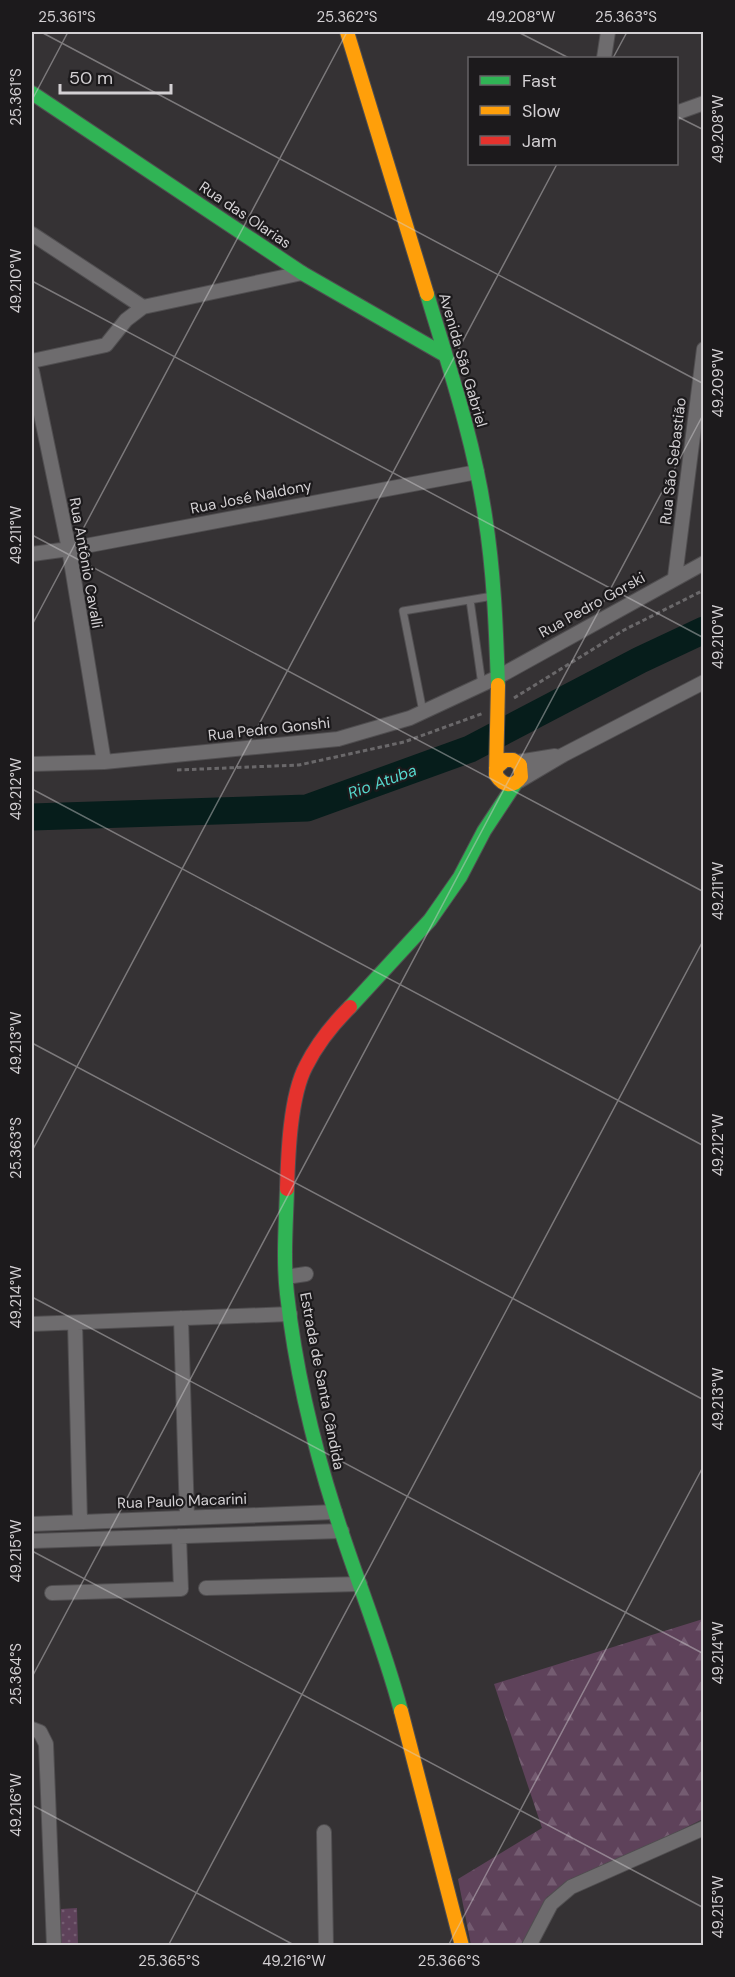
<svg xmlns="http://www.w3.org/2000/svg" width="735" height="1977" font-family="'DM Sans',sans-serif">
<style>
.forest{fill:url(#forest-firs)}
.park{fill:url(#park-dots)}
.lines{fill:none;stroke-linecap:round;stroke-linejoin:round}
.river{stroke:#061d1b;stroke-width:27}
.lane-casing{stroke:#504e50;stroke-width:9}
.street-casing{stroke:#504e50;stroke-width:16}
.fast-casing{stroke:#504e50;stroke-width:16}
.slow-casing{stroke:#504e50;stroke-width:16}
.jam-casing{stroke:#504e50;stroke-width:16}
.path{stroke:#6a686a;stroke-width:3;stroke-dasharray:4.5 3;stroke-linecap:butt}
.lane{stroke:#6e6c6e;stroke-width:7}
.street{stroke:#6e6c6e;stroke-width:14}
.fast{stroke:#30b455;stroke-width:14}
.slow{stroke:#ff9f0a;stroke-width:14}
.jam{stroke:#e5322d;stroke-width:14}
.ticks{fill:none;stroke:#d3d0d3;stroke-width:1.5;stroke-opacity:0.45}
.labels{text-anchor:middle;stroke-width:4.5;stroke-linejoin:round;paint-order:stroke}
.street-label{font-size:15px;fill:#d3d0d3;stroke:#1c1a1c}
.water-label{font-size:16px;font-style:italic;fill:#55d7cd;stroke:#1c1a1c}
.neatline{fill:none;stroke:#d3d0d3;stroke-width:2}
.ticks-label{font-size:15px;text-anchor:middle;fill:#d3d0d3}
</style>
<defs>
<pattern id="forest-firs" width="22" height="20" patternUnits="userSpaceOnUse" patternTransform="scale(1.5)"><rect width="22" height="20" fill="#5e425a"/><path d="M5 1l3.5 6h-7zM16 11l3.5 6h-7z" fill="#745c71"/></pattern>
<pattern id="park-dots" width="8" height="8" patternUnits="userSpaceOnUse" patternTransform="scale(1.5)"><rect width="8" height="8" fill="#5e425a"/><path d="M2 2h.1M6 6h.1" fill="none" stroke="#745c71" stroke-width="1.8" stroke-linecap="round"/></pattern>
</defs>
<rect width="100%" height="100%" fill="#353234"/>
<path class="forest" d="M703 1619V1819L547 1897 523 1945H471L458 1879 542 1828 494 1684Z"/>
<path class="park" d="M77 1908 78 1945H61V1909Z"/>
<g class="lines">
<path class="river" d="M32 817 307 808 470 749 640 660 704 630"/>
<defs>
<path id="lane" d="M470 600 482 685
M423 712 403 611 493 596"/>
<path id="street" d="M604 58 608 32
M676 113 704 103
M32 234 143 307
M32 361 106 345 126 320 143 307 302 273
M32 371 69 549 104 762
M32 554 69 549 477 472
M675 577 704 349
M518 762 555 756
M32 764 104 762 338 739 410 718 498 677 704 563
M519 781 563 755 704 682
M286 1277 306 1274
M181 1318 187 1518
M75 1323 80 1522
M32 1324 290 1314
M32 1524 335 1512
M32 1541 342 1531
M206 1588 360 1584
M52 1593 181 1589 179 1536
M32 1729 40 1732 46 1744 54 1946
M324 1832 326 1946
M529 1946 551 1904 571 1887 704 1828"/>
<path id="fast" d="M32 93 302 273 445 355
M427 294C449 367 474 441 485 516 494 572 496 628 498 685
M350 1007 430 920 460 877 484 831 515 784
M287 1189C286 1224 283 1259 287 1294 295 1366 313 1443 335 1512 356 1579 383 1643 401 1711"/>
<path id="slow" d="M347 32 427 294
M496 768 505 760H513L520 765 521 777C513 788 503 786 496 775L498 685
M401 1711 462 1946"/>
<path id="jam" d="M287 1189C288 1155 290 1096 306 1066 317 1044 333 1024 350 1007"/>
</defs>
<use href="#lane" class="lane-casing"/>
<use href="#street" class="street-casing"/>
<use href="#fast" class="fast-casing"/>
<use href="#slow" class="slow-casing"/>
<use href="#jam" class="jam-casing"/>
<path class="path" d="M514 698 624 630 704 590
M177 770 299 765 404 742 484 713"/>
<use href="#lane" class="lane"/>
<use href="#street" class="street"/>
<use href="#fast" class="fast"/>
<use href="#slow" class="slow"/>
<use href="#jam" class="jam"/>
</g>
<path class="ticks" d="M41 32 704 384M518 32 569 58M613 58 627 32M32 100 68 32M676 116 704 130M32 281 704 638M32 535 704 892M32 625 347 32M32 789 704 1146M32 1043 704 1400M32 1151 557 164M32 1297 704 1654M32 1551 704 1908M32 1677 704 413M32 1805 296 1946M168 1946 704 939M448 1946 704 1465"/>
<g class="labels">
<g class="street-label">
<text transform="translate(245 215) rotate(34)" y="5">Rua das Olarias</text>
<text transform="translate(463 360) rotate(74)" y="5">Avenida São Gabriel</text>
<text transform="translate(673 461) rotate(-83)" y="5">Rua São Sebastião</text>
<text transform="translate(251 497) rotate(-11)" y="5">Rua José Naldony</text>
<text transform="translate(86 563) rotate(80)" y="5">Rua Antônio Cavalli</text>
<text transform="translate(592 605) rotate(-29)" y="5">Rua Pedro Gorski</text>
<text transform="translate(269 729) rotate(-6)" y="5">Rua Pedro Gonshi</text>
<text transform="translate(322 1381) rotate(79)" y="5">Estrada de Santa Cândida</text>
<text transform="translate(182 1501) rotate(-2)" y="5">Rua Paulo Macarini</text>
</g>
<g class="water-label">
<text transform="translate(382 781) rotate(-20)" y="6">Rio Atuba</text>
</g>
</g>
<rect width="735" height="1977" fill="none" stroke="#1c1a1c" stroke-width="66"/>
<rect x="468" y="57" width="210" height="108" fill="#1c1a1c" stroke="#656365" stroke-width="1.5"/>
<rect x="480" y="76" width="30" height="9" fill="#30b455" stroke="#656365" stroke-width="1.5"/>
<text x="522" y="87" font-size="18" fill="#d3d0d3">Fast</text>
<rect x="480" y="106" width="30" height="9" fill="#ff9f0a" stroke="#656365" stroke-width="1.5"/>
<text x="522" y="117" font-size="18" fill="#d3d0d3">Slow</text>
<rect x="480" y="136" width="30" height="9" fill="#e5322d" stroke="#656365" stroke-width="1.5"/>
<text x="522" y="147" font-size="18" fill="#d3d0d3">Jam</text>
<path d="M60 84v9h111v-9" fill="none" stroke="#d3d0d3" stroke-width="3"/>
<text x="69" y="84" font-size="18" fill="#d3d0d3" stroke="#1c1a1c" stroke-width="4.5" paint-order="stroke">50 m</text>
<rect x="33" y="33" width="669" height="1911" class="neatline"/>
<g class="ticks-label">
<text x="67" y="22">25.361°S</text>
<text x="347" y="22">25.362°S</text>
<text x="521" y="22">49.208°W</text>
<text x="626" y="22">25.363°S</text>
<text transform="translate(16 97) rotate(-90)" y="5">25.361°S</text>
<text transform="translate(718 129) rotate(-90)" y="5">49.208°W</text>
<text transform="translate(16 281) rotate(-90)" y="5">49.210°W</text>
<text transform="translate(718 383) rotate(-90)" y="5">49.209°W</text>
<text transform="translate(16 535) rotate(-90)" y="5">49.211°W</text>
<text transform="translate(718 637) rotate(-90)" y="5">49.210°W</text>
<text transform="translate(16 789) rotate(-90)" y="5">49.212°W</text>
<text transform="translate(718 891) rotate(-90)" y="5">49.211°W</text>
<text transform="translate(16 1043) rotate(-90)" y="5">49.213°W</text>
<text transform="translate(718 1145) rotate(-90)" y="5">49.212°W</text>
<text transform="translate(16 1148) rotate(-90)" y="5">25.363°S</text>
<text transform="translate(16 1297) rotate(-90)" y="5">49.214°W</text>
<text transform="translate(718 1399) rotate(-90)" y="5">49.213°W</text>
<text transform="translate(16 1551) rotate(-90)" y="5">49.215°W</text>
<text transform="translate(718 1653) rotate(-90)" y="5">49.214°W</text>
<text transform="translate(16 1674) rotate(-90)" y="5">25.364°S</text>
<text transform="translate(16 1805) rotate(-90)" y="5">49.216°W</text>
<text transform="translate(718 1907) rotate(-90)" y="5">49.215°W</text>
<text x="169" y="1966">25.365°S</text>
<text x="294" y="1966">49.216°W</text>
<text x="449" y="1966">25.366°S</text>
</g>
</svg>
